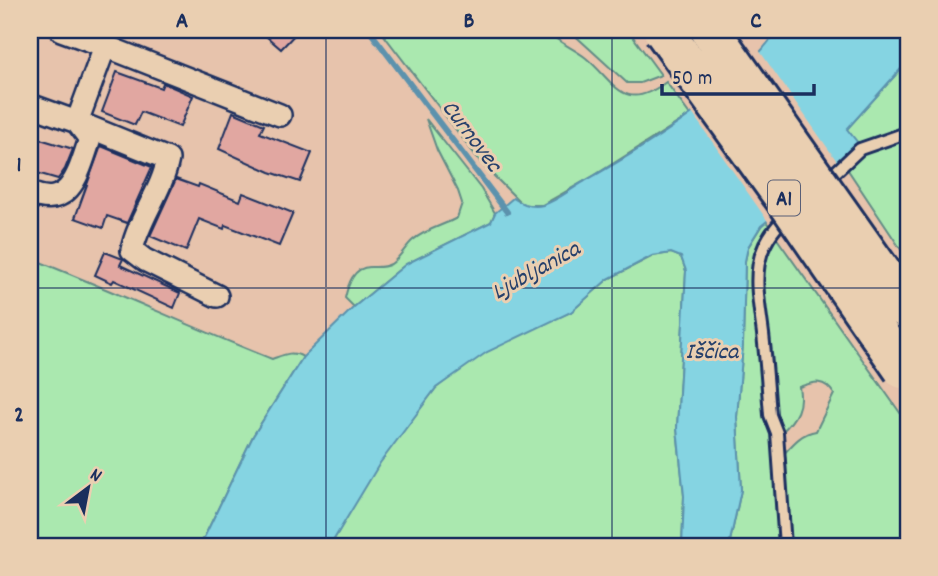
<svg xmlns="http://www.w3.org/2000/svg" width="938" height="576" font-family="Dekko,sans-serif">
<style>
.green{fill:#aae8af;stroke:#628c86;stroke-width:2}
.water{fill:#85d4e2;stroke:#5b92ad;stroke-width:2}
.pier{fill:#e7c3ac}
.lines{fill:none;stroke-linecap:round;stroke-linejoin:round}
.stream{stroke:#5b92ad;stroke-width:6}
.building{fill:#e1a7a1;stroke:#1b2f5e;stroke-width:2}
.service-casing{stroke:#1b2f5e;stroke-width:16}
.minor-casing{stroke:#1b2f5e;stroke-width:26}
.service{stroke:#eacfb1;stroke-width:10}
.minor{stroke:#eacfb1;stroke-width:21}
.motorway-bridge-casing{stroke:#1b2f5e;stroke-width:44;stroke-linecap:butt}
.motorway-bridge{stroke:#eacfb1;stroke-width:38}
.grid{fill:none;stroke:#1b2f5e;stroke-width:2;stroke-opacity:0.55}
.labels{text-anchor:middle;stroke-width:6;stroke-linejoin:round;paint-order:stroke}
.shield{fill:#eacfb1;stroke:#595f77;stroke-width:2}
.shield-label{font-size:21px;font-weight:bold;fill:#1b2f5e}
.water-label{font-size:24px;font-style:italic;fill:#26406b;stroke:#eacfb1}
.neatline{fill:none;stroke:#1b2f5e;stroke-width:2.5}
.grid-label{font-size:23px;text-anchor:middle;font-weight:bold;fill:#1b2f5e}
</style>
<rect width="100%" height="100%" fill="#e7c3ac"/>
<filter id="ink" filterUnits="userSpaceOnUse"><feTurbulence type="fractalNoise" baseFrequency=".0143" numOctaves="2"/><feDisplacementMap in="SourceGraphic" scale="14" xChannelSelector="R" yChannelSelector="G"/><feConvolveMatrix kernelMatrix="1 2 1 2 8 2 1 2 1" color-interpolation-filters="sRGB"/></filter>
<g filter="url(#ink)">
<path class="green" d="M380 30H546C557 42 573 48 586 58 616 83 623 114 666 82L690 115 595 175 542 205H523L483 165Z
M569 30H628L661 75 640 83H627Z
M908 61V260L842 161 846 130Z
M426 119 481 189 495 213 491 222 406 264 354 307 345 298C348 285 353 267 370 267 378 267 383 268 391 264 400 258 405 247 413 240 426 229 442 226 457 218L462 203 458 191 437 150Z
M765 220 770 227 754 265 752 290 772 432 780 546H729L741 490 737 417 743 344 745 261 748 247Z
M773 233 908 424V546H787L782 456C792 445 801 433 816 431L834 394C824 378 814 382 799 387 803 407 796 418 782 432L774 416 760 268Z
M671 253 681 257 686 271 677 428 684 496 682 546H330L375 468 436 388 471 361 506 340 571 312 608 279 653 256Z
M30 258C112 290 191 327 272 359 283 355 292 350 303 357L253 436 200 546H30Z"/>
<path class="water" d="M778 30H908V61L847 129 858 143 842 161 761 226 748 247 745 261 743 344 737 417 741 490 729 546H682L684 496 677 428 686 271 681 257 671 253 652 256 608 279 571 312 487 352 436 388 380 463 330 546H200L253 436 303 357 354 307 406 264 491 222 495 213 513 198C522 204 532 208 543 205 557 201 572 188 585 181 655 141 730 95 778 30Z"/>
<path class="pier" d="M759 50 841 167 769 223 690 110Z"/>
<g class="lines">
<path class="stream" d="M369 30 507 212"/>
</g>
<path class="building" d="M259 30H299L281 49Z
M117 72 161 88 163 83 193 96 180 127 141 112 135 125 102 112Z
M233 112 264 125 260 133 312 153 300 182 270 172 219 149Z
M30 136 73 149 65 169 58 179 30 171Z
M101 146 152 167 127 223 107 216 103 228 75 218Z
M176 179 198 187 199 184 240 201 243 193 293 213 279 246 225 225 224 229 199 219 186 251 150 236Z
M105 252 123 259 120 265 180 293 174 308 114 280 112 283 95 275Z"/>
<g class="lines">
<defs>
<path id="service" d="M826 181 860 149 906 133
M785 546 777 433 770 415C768 388 766 361 763 334 757 286 747 252 788 215"/>
<path id="minor" d="M105 46 280 115
M30 105 77 122 105 46 61 30
M77 122 168 159C162 191 139 218 132 250L145 260 217 296
M30 193C72 211 79 170 90 139L77 122"/>
</defs>
<use href="#service" class="service-casing"/>
<use href="#minor" class="minor-casing"/>
<use href="#service" class="service"/>
<use href="#minor" class="minor"/>
<defs>
<path id="motorway-bridge" d="M663 30 790 206 903 369
M710 30 908 310"/>
</defs>
<use href="#motorway-bridge" class="motorway-bridge-casing"/>
<use href="#motorway-bridge" class="motorway-bridge"/>
</g>
</g>
<path class="grid" d="M326 30V546M612 30V546M30 288H908"/>
<g class="labels">
<rect class="shield" x="768" y="180.5" width="32" height="35" rx="5"/>
<g class="shield-label">
<text x="784" y="205">A1</text>
</g>
<g class="water-label">
<text transform="translate(473 135) rotate(53)" y="8">Curnovec</text>
<text transform="translate(535 269) rotate(-29)" y="8">Ljubljanica</text>
<text x="712" y="358">Iščica</text>
</g>
</g>
<rect width="938" height="576" fill="none" stroke="#eacfb1" stroke-width="77"/>
<g transform="translate(88 488) rotate(32)" stroke="#eacfb1" stroke-width="5" paint-order="stroke">
<path d="M0-5L12 26L0 18L-12 26Z" fill="#1b2f5e"/>
<text y="-10" font-size="19" font-weight="bold" text-anchor="middle" fill="#1b2f5e">N</text>
</g>
<path d="M662 84v10h152v-10" fill="none" stroke="#1b2f5e" stroke-width="3.5"/>
<text x="672" y="84" font-size="21" fill="#1b2f5e" stroke="#eacfb1" stroke-width="5" paint-order="stroke">50 m</text>
<rect x="38" y="38" width="862" height="500" class="neatline"/>
<g class="grid-label">
<text x="182" y="27">A</text>
<text x="469" y="27">B</text>
<text x="756" y="27">C</text>
<text x="19" y="171">1</text>
<text x="19" y="421">2</text>
</g>
</svg>
